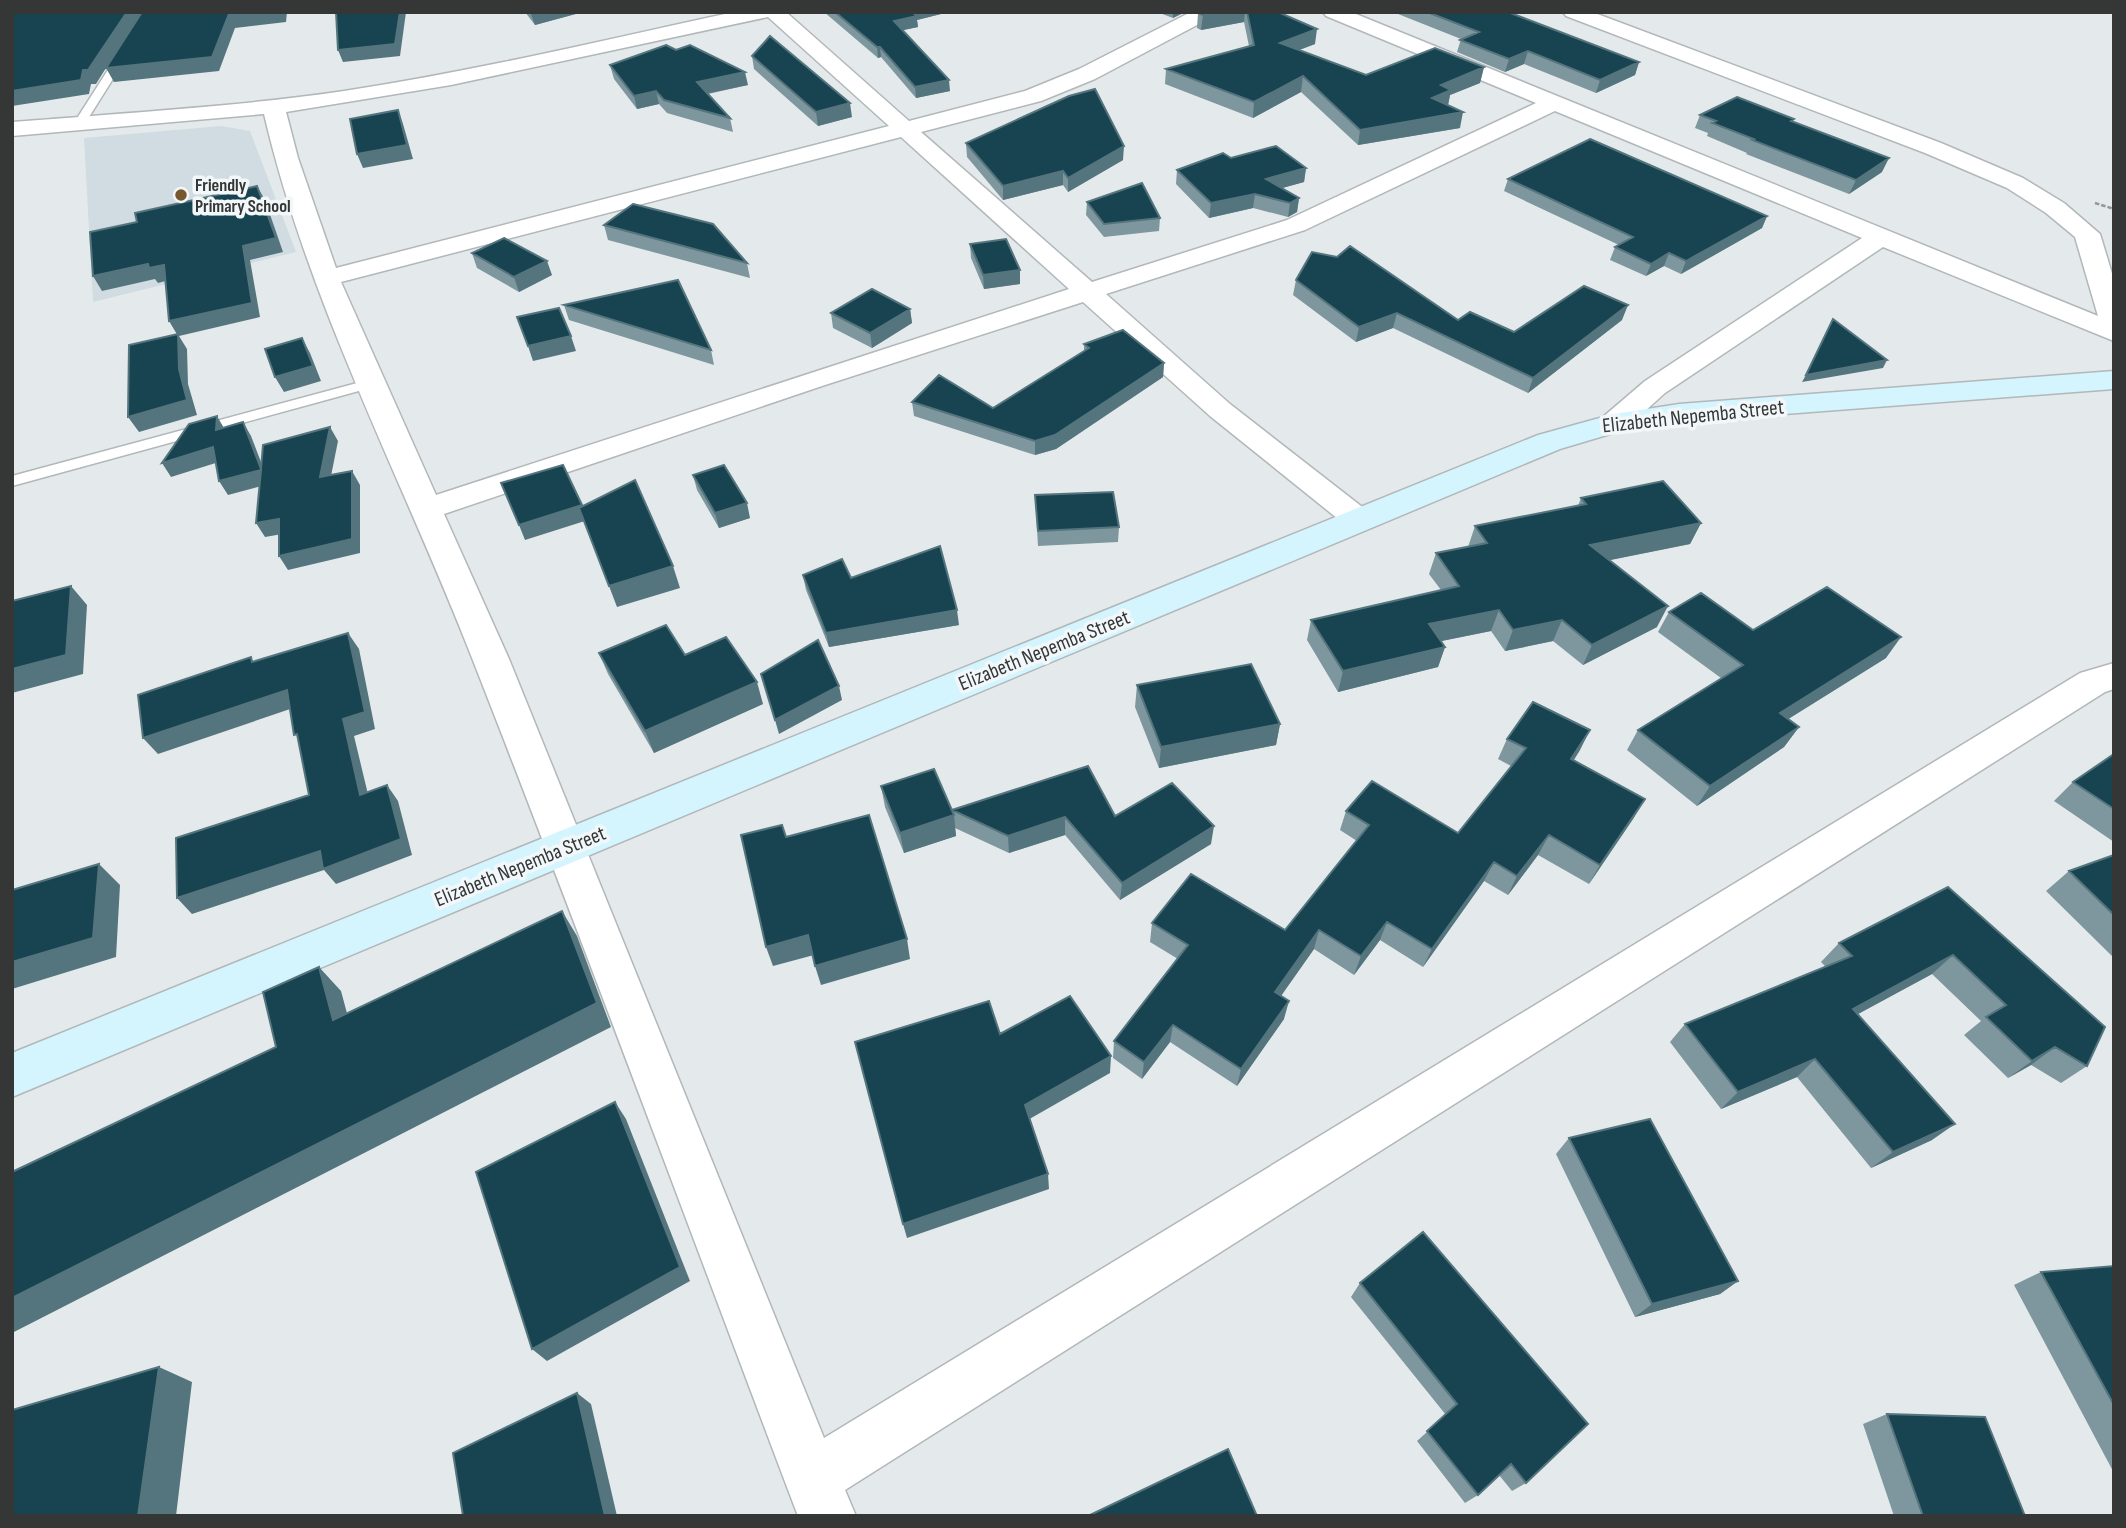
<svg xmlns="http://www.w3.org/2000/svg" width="2126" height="1528" font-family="'Sofia Sans Condensed',sans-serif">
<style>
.built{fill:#d0dce1}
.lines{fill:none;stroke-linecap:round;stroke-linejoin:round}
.lane-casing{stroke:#b2b7b9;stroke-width:3}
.street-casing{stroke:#b2b7b9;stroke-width:3}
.secondary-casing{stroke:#b2b7b9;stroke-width:3}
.path{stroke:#939798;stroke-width:2.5;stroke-dasharray:4.5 2;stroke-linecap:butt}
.lane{fill:#fff;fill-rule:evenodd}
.street{fill:#fff;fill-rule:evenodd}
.secondary{fill:#d4f4fe;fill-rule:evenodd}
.wall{fill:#7e969e}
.shaded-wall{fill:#55757e}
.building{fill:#184350;stroke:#55757e;stroke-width:2}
.poi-dot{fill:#77572d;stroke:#f2f7f9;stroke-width:2.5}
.labels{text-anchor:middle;stroke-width:7;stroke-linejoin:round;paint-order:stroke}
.far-poi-label{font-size:18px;font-weight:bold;fill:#353737;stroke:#f2f7f9;text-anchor:start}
.street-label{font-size:21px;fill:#353737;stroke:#f2f7f9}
</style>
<rect width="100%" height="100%" fill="#e4eaeb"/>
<path class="built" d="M221 126 250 131 296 252 93 302 84 138Z"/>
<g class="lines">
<defs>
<path id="lane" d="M145 12H155L84 125H76L74 123Z
M372 379 379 383 377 386 12 486V476Z"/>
<path id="street" d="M734 12H786L909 121 1025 91 1079 69 1191 12H1217L1214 16 1095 79 1041 101 921 132 1092 282 1287 220 1536 103 1326 16 1323 12H1351L2098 316 2075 237 2046 213 2007 188 1925 153 1566 16 1563 12H1592L1941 143 2023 178 2064 203 2100 234 2114 280V341L1883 247 1665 393 1625 429 1614 432 1603 429 1599 423 1603 417 1645 381 1862 238 1555 111 1305 230 1106 294 1230 404 1370 513 1375 520 1370 527 1359 531 1348 527 1210 416 1083 302 825 385 444 514 509 659 824 1438 2080 673 2114 663V689L2105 692 845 1490 856 1516H798C690 1231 585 946 474 663 403 480 309 306 264 114L12 136V122C123 113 234 107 344 91 475 71 605 40 734 12ZM768 17 889 126 336 268 298 158 286 112 451 85ZM901 137 1069 289 436 495 341 282Z"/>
<path id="secondary" d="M2114 371V389L1679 422 1617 432 1560 449 12 1097V1053L1538 435 1614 414 1679 404Z"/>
</defs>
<use href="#lane" class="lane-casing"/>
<use href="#street" class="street-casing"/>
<use href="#secondary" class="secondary-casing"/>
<path class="path" d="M2095 203 2114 209"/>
<use href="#lane" class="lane"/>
<use href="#street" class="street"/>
<use href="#secondary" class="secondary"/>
</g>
<path class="wall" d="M525 12H583L535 25Z
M824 12H949L917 20 918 27 902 30 950 91 916 98 881 57 878 58Z
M1157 12H1185L1173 18Z
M1200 12H1278L1315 44 1299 50 1366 75 1484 67 1480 83 1450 95 1448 105 1460 128 1358 145 1301 92 1253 118 1165 84 1166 69 1249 46 1244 22 1201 30 1197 28 1198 13Z
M1393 12H1508L1639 62 1635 75 1596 93 1524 64 1505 72 1457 52 1461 39Z
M752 56 852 117 818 126 754 69Z
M610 65 748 85 708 94 730 118 733 132 667 113 659 104 637 109 614 79Z
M1700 115 1794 119 1793 121 1882 172 1849 194 1746 154 1747 153 1707 136 1708 133 1695 128Z
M966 143 1123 160 1068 192 1063 185 1003 200 967 157Z
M1231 158 1306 168 1304 182 1282 188 1299 198 1297 212 1288 217 1253 208 1209 218 1176 184 1177 170Z
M1508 179 1767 216 1762 228 1681 274 1664 266 1646 276 1610 260 1615 247 1619 245 1504 191Z
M1087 202 1160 218 1159 231 1104 237 1086 215Z
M604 225 747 263 750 278 608 240Z
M970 244 1020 270V284L984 289 971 258Z
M472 253 552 275 519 292 477 268Z
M1296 280 1458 320 1514 332 1622 320 1528 393 1393 328 1356 342 1293 295Z
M564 305 711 350 714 365 569 320Z
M910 309 912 323 872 348 833 328 831 313Z
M1084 344 1164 363 1163 377 1056 449 1035 455 914 416 912 402 993 408 1084 352Z
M693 475 750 518 719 528 697 490Z
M1035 495 1119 527 1118 542 1038 546Z
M1581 498 1701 523 1690 544 1609 560 1657 627 1583 665 1553 641 1505 651 1491 631 1441 641 1445 647 1438 667 1338 692 1307 640 1311 620 1441 590 1429 574 1436 553 1468 547 1475 526 1578 506Z
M803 575 851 578 959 625 829 647 806 590Z
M1669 612 1753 630 1886 658 1788 719 1799 727 1784 747 1697 806 1627 750 1638 730 1721 678 1658 632Z
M599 653 685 655 763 704 654 753 608 674Z
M1137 685 1280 724 1276 745 1159 768 1135 707Z
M1507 739 1580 750 1574 760 1645 799 1633 819 1589 884 1538 855 1508 895 1484 881 1423 967 1380 940 1354 975 1314 949 1281 996 1284 1019 1237 1086 1170 1042 1142 1079 1113 1058 1114 1041 1178 959 1150 942 1152 923 1285 930 1357 841 1340 830 1346 811 1458 833 1511 766 1498 759Z
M2114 754V842L2054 801 2073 782Z
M881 786 952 810 1115 816 1211 844 1120 900 1065 835 1009 853 955 828 956 836 904 853 885 807Z
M2114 855V958L2046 891 2069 871Z
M1948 887 2087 1066 2061 1083 2031 1065 2008 1078 1964 1035 1981 1021 1932 974 1858 1014 1932 1140 1871 1168 1797 1077 1721 1109 1670 1042 1685 1024 1826 967 1821 962 1839 943Z
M1569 1138 1738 1281 1720 1294 1635 1317 1556 1154Z
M2114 1266V1473L2014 1285 2041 1272Z
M1360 1283 1526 1483 1512 1491 1499 1475 1478 1495 1465 1503 1417 1441 1446 1415 1351 1297Z
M1887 1414 2025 1516H1894L1863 1424Z"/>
<path class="shaded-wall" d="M127 12 229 14 248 12H287L286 22 235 28 219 71 114 82 106 68 96 84H91L89 94 12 106V91L83 70Z
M400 12H406L400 56 343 62 338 50Z
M537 12H583L535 25 531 14Z
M911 12H949L917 20 918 27 895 32 894 21Z
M1173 12H1185L1173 18Z
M1219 12H1245L1244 22 1201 30 1203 15Z
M1317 29 1315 44 1278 58 1280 43Z
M877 47H880L881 57 878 58Z
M1528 51 1524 64 1505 72 1509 59Z
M1639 62 1635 75 1596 93 1600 80Z
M1484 67 1480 83 1450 95 1448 105 1432 98 1441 85Z
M745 72 748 85 700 95 697 82Z
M1303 76 1301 92 1253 118 1254 102Z
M949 80 950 91 916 98 915 87Z
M656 91 659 104 637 109 634 96Z
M850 103 852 117 818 126 816 112Z
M398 110 403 124 413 159 363 168 357 154Z
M1463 112 1460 128 1358 145 1360 130Z
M1124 146 1123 160 1068 192V178Z
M1889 158 1882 172 1849 194 1856 180Z
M1306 168 1304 182 1265 193 1266 179Z
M1063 171V185L1003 200V186Z
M257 186 265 200 283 252 250 260 260 317 179 336 187 349 188 384 197 415 139 432 128 417 179 369 178 336 169 321 243 246Z
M1255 194 1253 208 1209 218 1211 203Z
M1299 198 1297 212 1288 217 1290 203Z
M1767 216 1762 228 1681 274 1686 261Z
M1669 253 1664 266 1646 276 1651 264Z
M547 261 552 275 519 292 514 277Z
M148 264 164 265 173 279 158 283 155 279 102 291 93 276Z
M1020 270V284L984 289 983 275Z
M1628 305 1622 320 1528 393 1533 378Z
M910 309 912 323 872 348 870 333Z
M1397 313 1393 328 1356 342 1359 327Z
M571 336 576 351 533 361 528 346Z
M302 338 310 353 321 381 284 392 275 377Z
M1887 360 1883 368 1802 382 1806 375Z
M1164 363 1163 377 1056 449 1035 455V441Z
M217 416 225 430H216Z
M243 422 251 436 269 483 261 469Z
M330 427 338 441 328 491 320 477Z
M213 447 222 461 171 477 162 463Z
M261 470 269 484 228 495 219 481Z
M352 471 360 485V553L288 570 279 556Z
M747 503 750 518 719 528 715 513Z
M582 505 588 520 525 540 519 525Z
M279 519 288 533 265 537 256 523Z
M1701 523 1690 544 1581 566 1590 545Z
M673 566 680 588 617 607 609 586Z
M71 586 87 605 83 674 12 693V669Z
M1668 606 1657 627 1583 665 1592 645Z
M957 610 959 625 829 647 826 633Z
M1499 610 1491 631 1422 645 1429 624Z
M1562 620 1553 641 1505 651 1513 630Z
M348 633 359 649 375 729 354 736 372 811 360 795 343 719Z
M1901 637 1886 658 1766 733 1780 713Z
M1445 647 1438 667 1338 692 1343 671Z
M757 682 763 704 654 753 645 731Z
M839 686 842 700 779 734 775 720Z
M287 690 299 706 158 754 143 738Z
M1280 724 1276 745 1159 768 1161 747Z
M1799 727 1784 747 1697 806 1710 786Z
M1590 730 1580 750 1561 779 1571 759Z
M387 785 398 801 412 855 336 884 324 870 192 914 177 898Z
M1645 799 1633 819 1589 884 1600 865Z
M954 815 956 836 904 853 900 833Z
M1065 817V835L1009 853 1008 836Z
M1214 826 1211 844 1120 900 1122 883Z
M1549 835 1538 855 1508 895 1517 876Z
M1494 862 1484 881 1423 967 1432 949Z
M99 864 120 885 116 957 12 989V962Z
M562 911 577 936 611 1027 12 1333V1298Z
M1387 922 1380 940 1354 975 1361 956Z
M1319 930 1314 949 1271 1010 1275 992Z
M808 935 814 955 773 966 766 947Z
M907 939 910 959 821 985 815 966Z
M1953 955 1932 974 1834 1027 1853 1009Z
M319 967 341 991 355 1043 333 1020Z
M1289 1001 1284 1019 1237 1086 1241 1069Z
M1173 1025 1170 1042 1142 1079 1144 1062Z
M2055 1047 2031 1065 2008 1078 2032 1061Z
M1111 1056 1110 1073 1026 1121 1025 1105Z
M1815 1059 1797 1077 1721 1109 1738 1092Z
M615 1102 626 1119 690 1281 547 1361 532 1349Z
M1955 1124 1932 1140 1871 1168 1893 1152Z
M1048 1174 1049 1189 907 1238 903 1224Z
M1738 1281 1720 1294 1635 1317 1652 1304Z
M159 1367 192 1382 176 1516H138Z
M577 1393 591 1404 617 1516H605Z"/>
<path class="building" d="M12 12H127L88 70H83L81 80 12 91Z
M142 12H248L229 14 212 57 106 68Z
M336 12H400L395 44 338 50Z
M835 12H912L917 16 894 21 949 80 915 87 880 47H877Z
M1200 12H1219L1203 15 1198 13Z
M1247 12H1278L1317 29 1280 43 1366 75 1435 48 1484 67 1441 85 1451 90 1432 98 1463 112 1360 130 1303 76 1254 102 1166 69 1254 45Z
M1427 12H1508L1639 62 1600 80 1528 51 1509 59 1460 40 1479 32Z
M770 36 850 103 816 112 752 56Z
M666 45 676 50 690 45 745 72 697 82 730 118 664 100 656 91 634 96 610 65Z
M1095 89 1124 146 1068 178 1063 171 1003 186 966 143 1069 96Z
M1737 97 1794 119 1791 121 1889 158 1856 180 1752 140 1754 139 1712 123 1716 121 1700 115Z
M398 110 407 145 357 154 350 119Z
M1590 139 1767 216 1686 261 1669 253 1651 264 1615 247 1633 237 1508 179Z
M1276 146 1306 168 1266 179 1299 198 1290 203 1255 194 1211 203 1177 170 1223 153 1231 158Z
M1142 183 1160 218 1104 224 1087 202Z
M257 186 276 238 243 246 252 303 169 321 164 265 149 268 148 264 93 276 90 232 137 222 135 213Z
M633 204 713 224 747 263 604 225Z
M504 238 547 261 514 277 472 253Z
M1006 239 1020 270 983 275 970 244Z
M1350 246 1458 320 1470 312 1514 332 1584 286 1628 305 1533 378 1397 313 1359 327 1296 280 1312 252 1337 257Z
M678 280 711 350 564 305Z
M872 289 910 309 870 333 831 313Z
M559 308 571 336 528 346 517 317Z
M1833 319 1887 360 1806 375Z
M1123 330 1164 363 1055 435 1035 441 912 402 939 375 993 408 1089 348 1084 344Z
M178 334 179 369 187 400 128 417 129 345Z
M302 338 313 366 275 377 265 349Z
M217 416 216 430 243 422 261 469 263 445 330 427 320 477 352 471V539L279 556V519L256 523 261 470 219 481 213 447 162 463 189 424Z
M563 465 582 505 519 525 501 483Z
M724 465 747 503 715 513 693 475Z
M635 480 673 566 609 586 579 508Z
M1663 481 1701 523 1590 545 1668 606 1592 645 1562 620 1513 630 1499 610 1429 624 1445 647 1343 671 1311 620 1459 586 1436 553 1487 543 1475 526 1586 504 1581 498Z
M1113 492 1119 527 1038 531 1035 495Z
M940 546 957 610 826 633 803 575 842 559 851 578Z
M71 586 66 655 12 669V601Z
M1827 587 1901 637 1780 713 1799 727 1710 786 1638 730 1743 665 1669 612 1701 593 1753 630Z
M666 625 685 655 726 637 757 682 645 731 599 653Z
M348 633 365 712 343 719 360 795 387 785 401 839 323 869 320 851 177 898 176 838 309 795 297 734 294 735 287 690 143 738 138 695 251 657 252 662Z
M818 640 839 686 775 720 761 674Z
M1251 664 1280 724 1161 747 1137 685Z
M1533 702 1590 730 1571 759 1645 799 1600 865 1549 835 1517 876 1494 862 1432 949 1387 922 1361 956 1319 930 1275 992 1289 1001 1241 1069 1173 1025 1144 1062 1114 1041 1188 945 1152 923 1191 874 1285 930 1369 825 1346 811 1372 781 1458 833 1526 748 1507 739Z
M2114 754V809L2073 782Z
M1088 766 1115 816 1172 783 1214 826 1122 883 1065 817 1008 836 952 810Z
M934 769 954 815 900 833 881 786Z
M869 815 907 939 815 966 808 935 766 947 741 835 782 825 786 837Z
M2114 855V915L2069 871Z
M99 864 93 938 12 962V890Z
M1948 887 2105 1027 2087 1066 2055 1047 2032 1061 1986 1017 2006 1005 1953 955 1853 1009 1955 1124 1893 1152 1815 1059 1738 1092 1685 1024 1852 956 1839 943Z
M562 911 597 1003 12 1298V1172L276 1047 263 992 319 967 333 1020Z
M1070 996 1111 1056 1025 1105 1048 1174 903 1224 855 1042 989 1001 1000 1034Z
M615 1102 680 1267 532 1349 476 1172Z
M1650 1119 1738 1281 1652 1304 1569 1138Z
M1423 1232 1588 1424 1526 1483 1511 1464 1478 1495 1427 1431 1457 1404 1360 1283Z
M2114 1266V1405L2041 1272Z
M159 1367 138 1516H12V1410Z
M577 1393 605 1516H463L453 1453Z
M1887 1414 1985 1417 2025 1516H1923Z
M1228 1449 1257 1516H1088Z"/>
<circle class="poi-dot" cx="181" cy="195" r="7"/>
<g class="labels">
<g class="far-poi-label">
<text x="195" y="191">Friendly<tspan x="195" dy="21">Primary School</tspan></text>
</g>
<g class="street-label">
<text transform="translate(1693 416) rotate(-6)" y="7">Elizabeth Nepemba Street</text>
<text transform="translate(1044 650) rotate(-22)" y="7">Elizabeth Nepemba Street</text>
<text transform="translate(520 866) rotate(-22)" y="7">Elizabeth Nepemba Street</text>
</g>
</g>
<rect width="2126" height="1528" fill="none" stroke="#353737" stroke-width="28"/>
</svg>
